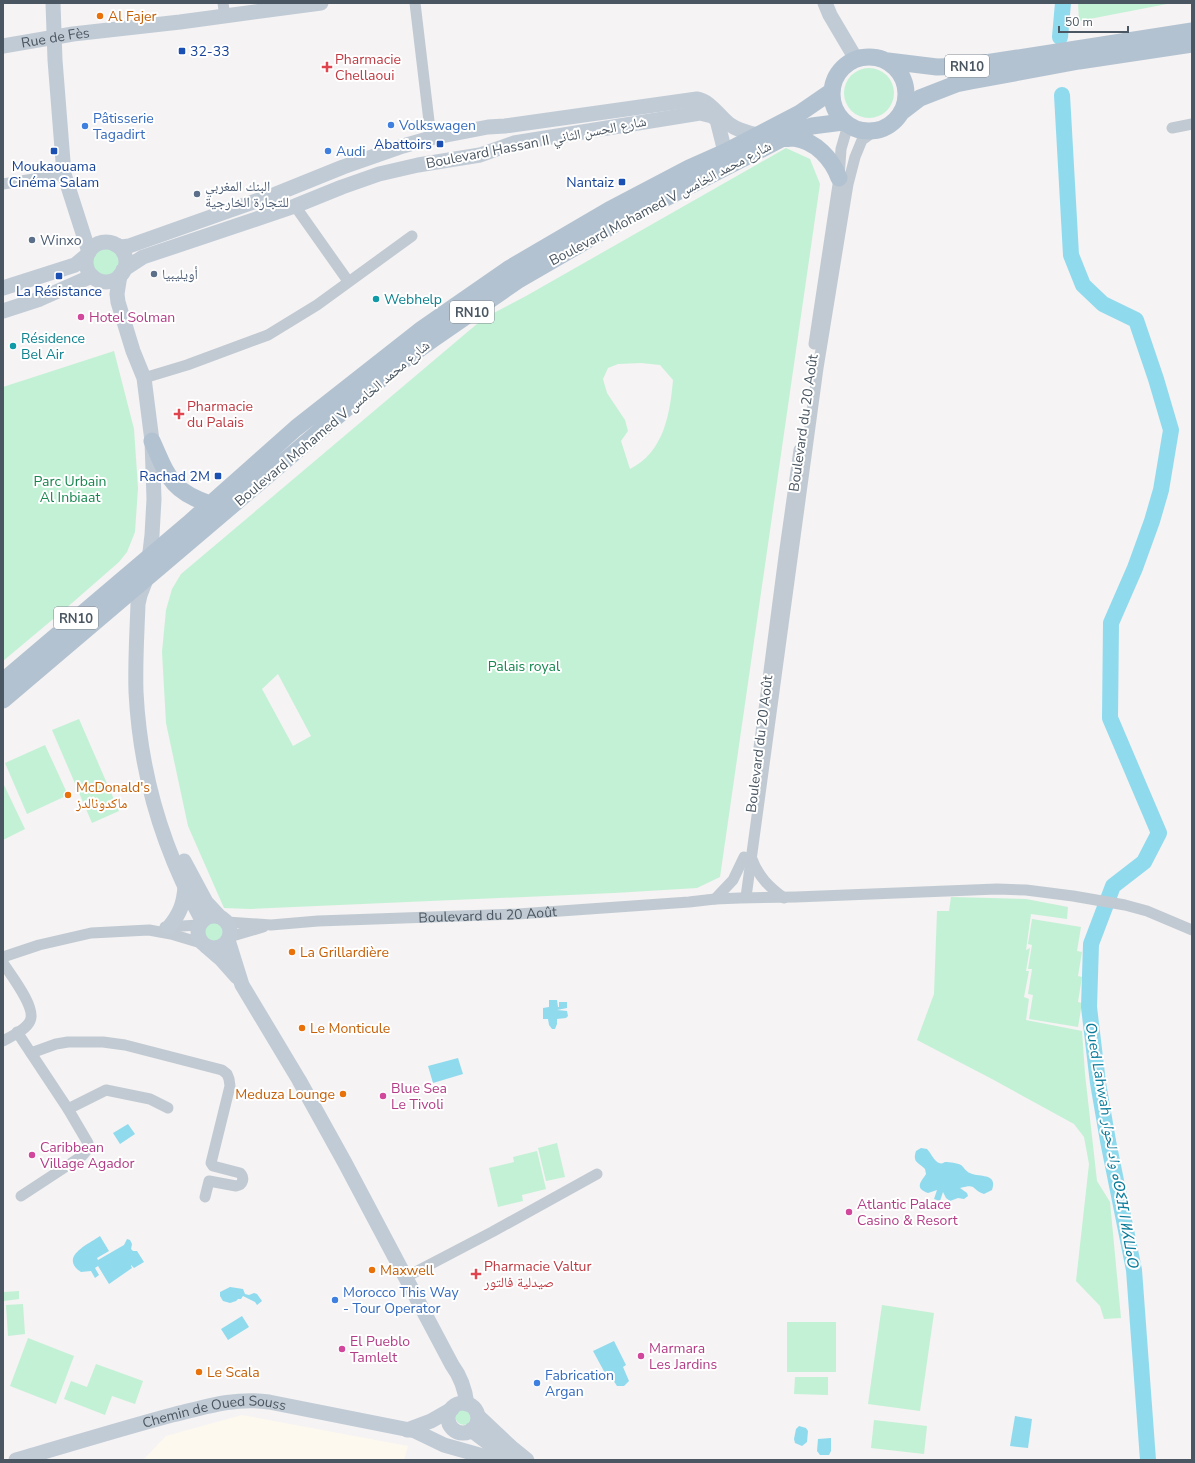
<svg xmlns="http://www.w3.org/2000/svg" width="1195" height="1463" font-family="'Nunito Sans','Noto Naskh Arabic','Noto Sans Tifinagh',sans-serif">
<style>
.commercial{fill:#fdf9ef}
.green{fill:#c3f1d5;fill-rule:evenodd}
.water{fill:#90daee}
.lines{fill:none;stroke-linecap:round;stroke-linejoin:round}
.river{stroke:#90daee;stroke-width:16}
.street{stroke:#c1cad2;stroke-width:11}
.secondary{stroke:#c1cbd6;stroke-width:15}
.primary{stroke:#b3c2d1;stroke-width:17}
.food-dot{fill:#e8710a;stroke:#fff;stroke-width:1.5}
.transit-dot{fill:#1a4fb4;stroke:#fff;stroke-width:1.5}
.health-dot{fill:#e0444e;stroke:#fff;stroke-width:1.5}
.shop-dot{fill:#3f7fe0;stroke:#fff;stroke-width:1.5}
.service-dot{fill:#5c6f8a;stroke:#fff;stroke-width:1.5}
.culture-dot{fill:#0f9aa8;stroke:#fff;stroke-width:1.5}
.hotel-dot{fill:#d1479c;stroke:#fff;stroke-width:1.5}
.labels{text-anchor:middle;stroke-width:4;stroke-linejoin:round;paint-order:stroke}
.shield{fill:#fff;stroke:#808990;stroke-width:1}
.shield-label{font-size:13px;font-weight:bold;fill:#4a5661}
.food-label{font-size:14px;fill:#c56008;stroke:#fff;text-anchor:start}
.street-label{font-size:14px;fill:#4a5661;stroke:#fff}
.transit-label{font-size:14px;fill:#164399;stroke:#fff;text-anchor:end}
.health-label{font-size:14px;fill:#be3a42;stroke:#fff;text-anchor:start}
.shop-label{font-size:14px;fill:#366cbe;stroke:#fff;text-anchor:start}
.service-label{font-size:14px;fill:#4e5e75;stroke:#fff;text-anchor:start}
.culture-label{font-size:14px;fill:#0d838f;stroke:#fff;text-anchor:start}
.hotel-label{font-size:14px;fill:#b23c85;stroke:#fff;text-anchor:start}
.park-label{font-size:14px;fill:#17864f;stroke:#fff}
.water-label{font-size:15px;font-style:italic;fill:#0c7c9b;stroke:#fff}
</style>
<rect width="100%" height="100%" fill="#f5f3f3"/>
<path class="commercial" d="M242 1415 408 1446 404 1460H143L166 1436Z"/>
<path class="green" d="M1078 3H1172L1079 21Z
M844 93a25 25 0 1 1 50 0a25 25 0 1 1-50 0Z
M786 148 810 159 820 184 720 877 697 888 614 893 251 909 224 908 188 826 166 723 162 652 166 610 172 589 181 574 484 318 526 296ZM641 363 660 365 673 380C670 414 664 452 630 469L621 441 628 431 625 420 607 393 603 379 608 368 618 364ZM278 674 311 736 293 746 262 689Z
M90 261a15 15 0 1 1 30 0a15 15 0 1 1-30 0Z
M114 351 134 429 138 488 135 532 127 552 119 562 64 610 3 661V387Z
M79 719 119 811 92 823 52 730Z
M45 745 68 795 27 814 5 763Z
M3 783 25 829 3 840Z
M951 897 1026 899 1068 907 1067 919 1031 914 1026 950 1030 948 1026 971H1029L1024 997 1029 999 1026 1020 1082 1031 1085 1074 1097 1181 1110 1202 1121 1318 1104 1319 1100 1306 1076 1281 1089 1164 1084 1137 1074 1124 992 1079 917 1040 934 994 937 911H949Z
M1032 919 1081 927 1077 951 1082 952 1078 976 1082 977 1078 1002 1082 1003 1078 1027 1029 1019 1033 995 1028 994 1032 969H1028L1032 945 1028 944Z
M204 932a10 10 0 1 1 20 0a10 10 0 1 1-20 0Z
M557 1143 565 1177 546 1181 538 1148Z
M537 1151 546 1189 522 1195 523 1201 498 1207 489 1168 514 1162 513 1157Z
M19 1291V1299L4 1301V1292Z
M23 1304 25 1334 8 1336 6 1305Z
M882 1305 934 1313 920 1411 868 1404Z
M787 1322H836V1372H787Z
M28 1338 74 1356 56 1404 10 1386Z
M96 1364 143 1381 135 1404 112 1396 105 1415 64 1399 71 1381 87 1387Z
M795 1377H828V1395L794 1394Z
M455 1416a9 9 0 1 1 18 0a9 9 0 1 1-18 0Z
M874 1420 927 1426 924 1454 871 1448Z"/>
<path class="water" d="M549 1000H557L558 1007H559V1002H567V1008L557 1010 567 1011 568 1016 566 1018 557 1019V1024L555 1029H552L549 1025 548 1019H543V1008L549 1007Z
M458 1058 463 1074 433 1083 428 1066Z
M128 1124 135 1134 120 1144 113 1133Z
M921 1148 927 1149C931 1153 934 1161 939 1163 942 1164 943 1163 945 1162 950 1162 957 1163 961 1165 964 1167 966 1172 970 1173 979 1178 998 1172 992 1190L984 1194C971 1190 978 1183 960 1188L967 1193 968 1196 964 1199 958 1198 950 1201 946 1198 943 1192 940 1201 934 1199 937 1190 928 1193C914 1188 921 1182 926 1174L925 1169C919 1162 912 1163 916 1151Z
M100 1236 109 1251 97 1258 98 1260 124 1245 127 1239 130 1240 132 1244 131 1249 133 1251H137L144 1262 134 1268 131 1265V1266L132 1268 109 1284 98 1266 95 1268 99 1275 95 1278 91 1271 81 1272C59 1257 87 1245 100 1236Z
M230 1287 243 1289 245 1294 249 1295 254 1293 257 1294 262 1301 257 1305 255 1302 243 1296 241 1299H238L236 1301 230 1303 223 1301 220 1296V1292Z
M242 1316 249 1327 228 1340 221 1329Z
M614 1341 626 1365 623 1367 629 1381 624 1386H617L609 1374 606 1375 593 1351Z
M1015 1416 1032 1419 1028 1448 1010 1446Z
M799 1426 806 1428 808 1431 807 1442 802 1446 795 1443 794 1439 796 1429Z
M831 1438V1451L829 1455H820L817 1451 818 1439Z"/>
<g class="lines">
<path class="river" d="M1060 37 1063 3
M1062 95 1071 255 1083 285 1103 304 1136 320 1156 379 1171 430 1161 490 1152 521 1135 568 1111 623 1110 718 1159 833 1144 862 1113 886 1091 944 1089 1007 1098 1083 1108 1141 1134 1270 1148 1460"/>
<g class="street">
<path d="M223 3 225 17"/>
<path d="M415 3 431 138"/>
<path d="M1172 128 1192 124"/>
<path d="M3 184 64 174"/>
<path d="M295 206 348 281"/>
<path d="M814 344 839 178 841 149 848 125"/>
<path d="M144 378 187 365 268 335 317 305 412 236"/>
<path d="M759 748 784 556 799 450"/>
<path d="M752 859C758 876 769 887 784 898"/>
<path d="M746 897 818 368 848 184 855 157 862 140 873 132"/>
<path d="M715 899 733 880 744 857"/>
<path id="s1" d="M227 922 271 925 318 921 518 914 689 902 715 899 740 898 796 897 997 889 1026 890 1073 896 1125 905 1147 911 1192 930"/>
<path d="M165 927 199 925"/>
<path d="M229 937 263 927"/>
<path d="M3 957 39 945 91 933 149 930 171 934 201 943"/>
<path d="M3 963C10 974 37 1008 30 1021 26 1030 12 1036 3 1041"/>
<path d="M17 1032 68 1109 106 1090 150 1099 168 1108"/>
<path d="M31 1053 56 1044 68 1042H103L125 1045 222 1070 227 1074 229 1079 230 1086 211 1163 213 1166 240 1173C245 1178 243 1185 236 1186L209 1181 205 1197"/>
<path d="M21 1196 82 1156 87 1150 88 1143 68 1109"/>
<path d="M406 1277 492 1232 597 1174"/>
</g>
<g class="secondary">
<path d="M53 3 55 60 64 174 89 252"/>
<path d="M825 3 830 15 856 59"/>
<path id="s2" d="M3 46 73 34 180 22 321 3"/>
<circle cx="106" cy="262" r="20"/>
<path d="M116 245 122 247 129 246 276 194 343 167 403 146 431 138 488 127 505 126 697 99C710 101 719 116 729 124 737 130 748 133 758 135"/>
<path d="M123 270 143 257 295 206 342 187 379 174 418 165 480 155 514 143 700 113 712 116 717 120 725 152"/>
<path d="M120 275 117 294 118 302 133 351 144 378 152 441 154 499 152 535 147 577 140 595 138 604C137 633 135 662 136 692 140 772 163 850 202 920"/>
<path d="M3 288 75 265 87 255"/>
<path d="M3 311 40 299 92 276"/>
<path d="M184 861 206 902 220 917"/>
<circle cx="214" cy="932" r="16"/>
<path d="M169 927C180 914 184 903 185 886"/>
<path d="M228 940 242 985 299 1080 345 1163 452 1365C461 1377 465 1389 467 1404"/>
<path d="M206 946 221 959 237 977"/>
<circle cx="463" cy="1418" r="15"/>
<path d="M478 1416 511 1447 527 1460"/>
<path d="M407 1430 431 1421 452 1409"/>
<path d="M471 1430 511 1460"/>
<path id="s3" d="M16 1460C68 1445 120 1429 172 1415 205 1407 235 1397 269 1402L415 1431 444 1445 497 1460"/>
</g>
<path class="primary" d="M832 94a37 37 0 1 1 74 0a37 37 0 1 1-74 0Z
M888 61 937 67 966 66 1192 31
M903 111 920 98 956 84 971 81 1079 61 1192 44
M782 138C786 139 790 138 794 138 816 141 832 159 839 178
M152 441C168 477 171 491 210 504
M3 681 188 524 296 428 422 329 510 268 609 210 689 168 725 152 800 113 832 91
M3 700 401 362 433 339 517 281 615 224 791 134 812 126 843 122"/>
</g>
<g class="food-dot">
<circle cx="100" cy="16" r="4"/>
<circle cx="68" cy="795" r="4"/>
<circle cx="292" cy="952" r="4"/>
<circle cx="302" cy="1028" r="4"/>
<circle cx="343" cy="1094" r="4"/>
<circle cx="372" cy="1270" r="4"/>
<circle cx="199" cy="1372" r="4"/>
</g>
<g class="transit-dot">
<rect x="178" y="47" width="8" height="8" rx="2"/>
<rect x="436" y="140" width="8" height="8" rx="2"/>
<rect x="50" y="147" width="8" height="8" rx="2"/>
<rect x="618" y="178" width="8" height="8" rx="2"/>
<rect x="55" y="272" width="8" height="8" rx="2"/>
<rect x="214" y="472" width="8" height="8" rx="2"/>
</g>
<g class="health-dot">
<path d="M325 61h4v4h4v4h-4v4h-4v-4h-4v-4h4z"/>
<path d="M177 408h4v4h4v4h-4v4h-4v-4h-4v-4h4z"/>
<path d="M474 1268h4v4h4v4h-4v4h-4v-4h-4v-4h4z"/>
</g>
<g class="shop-dot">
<circle cx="391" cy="125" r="4"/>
<circle cx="85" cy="126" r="4"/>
<circle cx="328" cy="151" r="4"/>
<circle cx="335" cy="1300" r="4"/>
<circle cx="537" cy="1383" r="4"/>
</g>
<g class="service-dot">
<circle cx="197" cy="194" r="4"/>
<circle cx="32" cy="240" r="4"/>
<circle cx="154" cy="274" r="4"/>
</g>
<g class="culture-dot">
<circle cx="376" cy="299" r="4"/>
<circle cx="13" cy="346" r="4"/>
</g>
<g class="hotel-dot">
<circle cx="81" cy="317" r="4"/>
<circle cx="383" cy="1096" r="4"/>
<circle cx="32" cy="1155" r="4"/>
<circle cx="849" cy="1212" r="4"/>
<circle cx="342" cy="1349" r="4"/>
<circle cx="641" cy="1356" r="4"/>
</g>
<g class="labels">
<g class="shield">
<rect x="945" y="55" width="44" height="22" rx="3"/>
<rect x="450" y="301" width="44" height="22" rx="3"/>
<rect x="54" y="607" width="44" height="22" rx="3"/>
</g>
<g class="shield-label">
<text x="967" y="71">RN10</text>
<text x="472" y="317">RN10</text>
<text x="76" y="623">RN10</text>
</g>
<g class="food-label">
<text x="108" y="21">Al Fajer</text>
<text x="76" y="792">McDonald's<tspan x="76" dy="16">ماكدونالدز</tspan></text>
<text x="300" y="957">La Grillardière</text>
<text x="310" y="1033">Le Monticule</text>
<text x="335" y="1099" text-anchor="end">Meduza Lounge</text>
<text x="380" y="1275">Maxwell</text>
<text x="207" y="1377">Le Scala</text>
</g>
<g class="street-label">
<text dy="5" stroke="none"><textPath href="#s2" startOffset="53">Rue de Fès</textPath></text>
<text transform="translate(536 142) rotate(-11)" y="5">Boulevard Hassan II شارع الحسن الثاني</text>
<text transform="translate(660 203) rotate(-28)" y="5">Boulevard Mohamed V شارع محمد الخامس</text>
<text transform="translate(332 423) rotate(-40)" y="5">Boulevard Mohamed V شارع محمد الخامس</text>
<text transform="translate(803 423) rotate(-82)" y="5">Boulevard du 20 Août</text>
<text transform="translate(759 744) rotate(-83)" y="5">Boulevard du 20 Août</text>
<text dy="5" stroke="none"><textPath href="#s1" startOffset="261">Boulevard du 20 Août</textPath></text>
<text dy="5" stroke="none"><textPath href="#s3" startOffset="205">Chemin de Oued Souss</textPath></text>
</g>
<g class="transit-label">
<text x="190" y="56" text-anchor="start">32-33</text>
<text x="432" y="149">Abattoirs</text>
<text x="54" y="171" text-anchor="middle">Moukaouama<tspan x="54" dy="16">Cinéma Salam</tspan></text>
<text x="614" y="187">Nantaiz</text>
<text x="59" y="296" text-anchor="middle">La Résistance</text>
<text x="210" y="481">Rachad 2M</text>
</g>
<g class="health-label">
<text x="335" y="64">Pharmacie<tspan x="335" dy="16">Chellaoui</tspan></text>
<text x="187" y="411">Pharmacie<tspan x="187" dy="16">du Palais</tspan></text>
<text x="484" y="1271">Pharmacie Valtur<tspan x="484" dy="16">صيدلية فالتور</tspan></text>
</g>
<g class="shop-label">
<text x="93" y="123">Pâtisserie<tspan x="93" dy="16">Tagadirt</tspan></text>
<text x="399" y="130">Volkswagen</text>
<text x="336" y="156">Audi</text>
<text x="343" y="1297">Morocco This Way<tspan x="343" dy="16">- Tour Operator</tspan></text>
<text x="545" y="1380">Fabrication<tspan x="545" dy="16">Argan</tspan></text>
</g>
<g class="service-label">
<text x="205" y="191">البنك المغربي<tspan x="205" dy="16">للتجارة الخارجية</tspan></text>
<text x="40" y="245">Winxo</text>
<text x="162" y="279">أويليبيا</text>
</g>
<g class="culture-label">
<text x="384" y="304">Webhelp</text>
<text x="21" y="343">Résidence<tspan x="21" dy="16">Bel Air</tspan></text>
</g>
<g class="hotel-label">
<text x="89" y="322">Hotel Solman</text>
<text x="391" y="1093">Blue Sea<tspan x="391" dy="16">Le Tivoli</tspan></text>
<text x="40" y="1152">Caribbean<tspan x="40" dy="16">Village Agador</tspan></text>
<text x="857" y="1209">Atlantic Palace<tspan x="857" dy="16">Casino &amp; Resort</tspan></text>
<text x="350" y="1346">El Pueblo<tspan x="350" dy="16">Tamlelt</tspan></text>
<text x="649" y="1353">Marmara<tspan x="649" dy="16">Les Jardins</tspan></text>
</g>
<g class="park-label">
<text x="70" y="486">Parc Urbain<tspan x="70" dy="16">Al Inbiaat</tspan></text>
<text x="524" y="671">Palais royal</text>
</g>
<g class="water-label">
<text transform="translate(1112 1145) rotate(80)" y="5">Oued Lahwah واد لحوار ⴰⵙⵉⴼ ⵏ ⵍⵃⵡⴰⵔ</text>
</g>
</g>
<rect width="1195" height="1463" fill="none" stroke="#4a5661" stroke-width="8"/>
<path d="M1059 26v6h69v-6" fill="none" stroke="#4a5661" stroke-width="2"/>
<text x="1065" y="26" font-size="12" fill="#4a5661" stroke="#ffffff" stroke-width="3" paint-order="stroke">50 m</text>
</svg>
